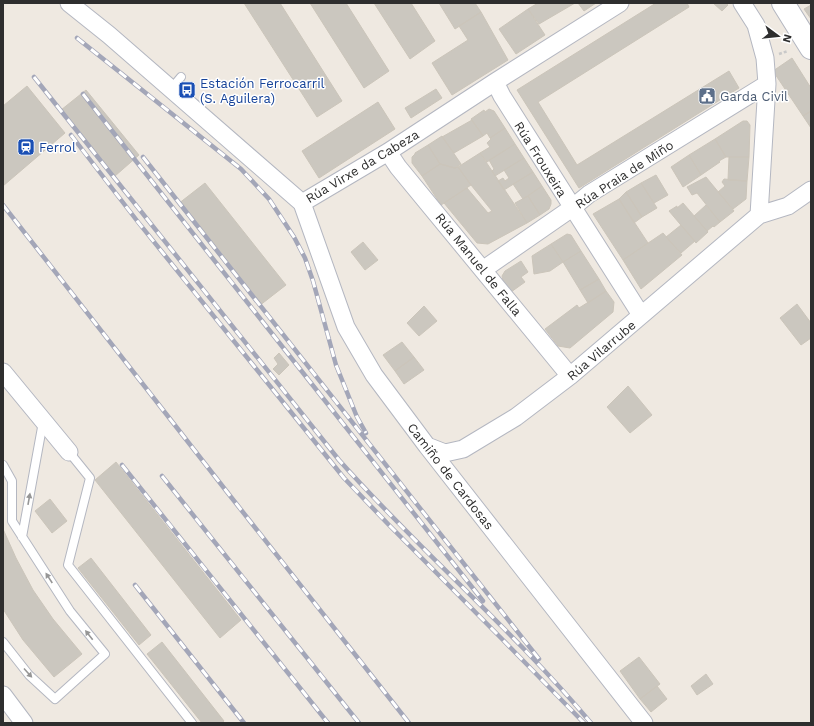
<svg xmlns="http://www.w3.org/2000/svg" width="814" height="726" font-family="'Work Sans',sans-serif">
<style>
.building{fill:#cbc7bf;stroke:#cbc5ba}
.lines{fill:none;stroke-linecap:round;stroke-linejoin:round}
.lane-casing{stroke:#b4b7c1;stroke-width:10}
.street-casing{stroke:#b4b7c1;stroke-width:19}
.secondary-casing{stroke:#b4b7c1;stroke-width:24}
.path{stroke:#c9c9c9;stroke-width:2.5;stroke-dasharray:3 2;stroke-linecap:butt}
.lane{stroke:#fff;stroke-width:8}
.street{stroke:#fff;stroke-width:17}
.secondary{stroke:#fff;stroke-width:22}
.rail-casing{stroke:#a3a6b8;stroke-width:4.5}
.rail{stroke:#fff;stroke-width:3;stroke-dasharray:9;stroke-linecap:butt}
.oneway{fill:#969696}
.labels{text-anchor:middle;stroke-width:3;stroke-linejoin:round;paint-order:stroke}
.transit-label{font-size:13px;fill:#164399;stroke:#fff;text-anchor:start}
.service-label{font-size:13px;fill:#4e5e75;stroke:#fff;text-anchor:start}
.street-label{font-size:13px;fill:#2e2e2e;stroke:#fff}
</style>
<rect width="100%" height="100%" fill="#efe9e1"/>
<path class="building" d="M244 3H280L342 101 317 117Z
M310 3H346L389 71 364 88Z
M374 3H411L435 41 410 59Z
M439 3H475L481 12 455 29Z
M538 3H575L539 24 528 9Z
M578 3H596L584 11Z
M656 3H687L689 7 538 102 577 165 729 71 739 88 579 188 517 90Z
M713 3H726L728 5 722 11Z
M811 5V19L804 9Z
M528 9 545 35 516 54 499 29Z
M481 12 508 60 452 95 432 63 468 40 459 26Z
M792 58 811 88V111L803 116 773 71Z
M27 86 65 133 3 186V106Z
M436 89 442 98 411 118 405 108Z
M86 90 139 155 115 176 61 110Z
M378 102 395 129 319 178 302 151Z
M489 109 494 111 505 128 490 138 487 133 483 136 471 119 484 110 485 112Z
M811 111V128L803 116Z
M472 120 483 136 454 153 442 137Z
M743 121H747L750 125 749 157H726L715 139Z
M505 128 515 144 487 162 480 153 490 147 487 143 491 139 490 138Z
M442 136 461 164 455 168 440 164 428 145Z
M715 139 726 157 719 161 720 162 701 175 689 155Z
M515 144 524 158 495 176 492 171 494 169 489 160Z
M428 145 440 164 422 176 412 163V157L415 154V153Z
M480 153 527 223 488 244 477 243 444 203 467 188 488 213 492 211 471 185 458 167Z
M689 155 701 175 683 187 671 167Z
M729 157H749L747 181 728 180Z
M524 158 533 172 504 190 498 181 503 178 505 181 509 178 504 170Z
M440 164 455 168 458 167 471 185 441 205 422 176Z
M533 172 542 186 523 199 513 184Z
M656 175 668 195 654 203 641 183Z
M706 177 734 211 720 222 697 193 692 195 687 187Z
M724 179 747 181 746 199 733 209 718 192 725 186 722 182Z
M205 183 286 285 259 306 178 204Z
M641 183 657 208 642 217 626 192Z
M542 186 551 200V204L549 209 540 215 528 196Z
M626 192 642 217 634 223 619 199Z
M528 196 540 215 527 223 515 203Z
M619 199 648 243 623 260 593 214Z
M683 203 708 232 696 243 669 211 677 206V208Z
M706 205 720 222 714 227 713 226 707 231 694 216Z
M681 225 695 241 681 253 666 237Z
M663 233 682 255 641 289 623 260Z
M567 234 571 235 581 251 563 262 551 244Z
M363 242 378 260 365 270 351 252Z
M551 244 563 262 550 271 534 274 532 256Z
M581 251 599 279 580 290 563 262Z
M521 261 528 272 521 277 525 282 511 292 503 280 502 276 505 271Z
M599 279 606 291 588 303 580 290Z
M606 291 614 302 613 312 570 348 558 346 545 329 577 305 579 308Z
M797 304 811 323V338L801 345 780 318Z
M424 306 437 321 419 336 407 323Z
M402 342 414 357 395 371 383 355Z
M279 353 289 365 279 375 273 369 278 364 274 358Z
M414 357 424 370 404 384 395 371Z
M628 386 652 415 630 433 607 407Z
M116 462 241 620 220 638 95 480Z
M50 499 67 521 52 533 35 511Z
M3 529 16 558 33 590 53 619 82 654 54 677 23 640 3 609Z
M91 558 151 635 139 645 78 568Z
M162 642 224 721 222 723H202L147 654Z
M639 657 660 684 640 699 620 671Z
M706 674 713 684 697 695 691 686Z
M657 686 667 699 651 712 640 699Z"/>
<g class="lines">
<defs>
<path id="lane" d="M171 89 181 77
M69 452 90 478 68 565 192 723
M3 465 12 481V521L70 611 105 654 55 699 29 675 3 642
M22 537 43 422"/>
<path id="street" d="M69 3 109 35 302 203 388 152 495 82 620 3
M742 3 756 25 765 58 767 84 759 215
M495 82 502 96 641 315
M388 152 398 167 570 376
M302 203 346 327 374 375 427 446 644 723
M484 269 572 208 589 194 767 84
M3 372 69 452
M427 446 445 453 463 449 516 417 570 376 759 215 788 206 811 190
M3 695 24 723"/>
<path id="secondary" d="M783 3 811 48"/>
</defs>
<use href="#lane" class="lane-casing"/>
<use href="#street" class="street-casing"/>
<use href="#secondary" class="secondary-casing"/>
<path class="path" d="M779 54 788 51"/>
<use href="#lane" class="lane"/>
<use href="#street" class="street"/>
<use href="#secondary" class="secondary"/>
<defs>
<path id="rail" d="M77 38 241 169 269 199 294 237 305 258 313 281 336 365 357 417 366 433
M34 77 339 460C420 551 513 630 591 723
M83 94 483 601
M71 135 138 222 344 478 388 524 502 639 584 723
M143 157 539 659
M3 205 231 497 409 723
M122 465 328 723
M162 476 359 723
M135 585 244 723"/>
</defs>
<use href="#rail" class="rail-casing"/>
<use href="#rail" class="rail"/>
</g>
<defs><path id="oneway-solid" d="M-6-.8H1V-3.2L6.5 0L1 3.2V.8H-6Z"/></defs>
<g class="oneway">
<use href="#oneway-solid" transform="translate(29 499) rotate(-80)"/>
<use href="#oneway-solid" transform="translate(49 578) rotate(-123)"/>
<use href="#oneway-solid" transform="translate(89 635) rotate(-128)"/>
<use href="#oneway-solid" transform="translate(28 673) rotate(48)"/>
</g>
<defs>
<symbol id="bus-square" viewBox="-11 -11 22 22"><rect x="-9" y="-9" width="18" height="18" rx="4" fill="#1a4fb4" stroke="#fff"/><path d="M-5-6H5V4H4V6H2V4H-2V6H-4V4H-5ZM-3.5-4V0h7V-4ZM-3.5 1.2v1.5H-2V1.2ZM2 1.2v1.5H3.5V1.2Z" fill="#fff"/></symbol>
<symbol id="civic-square" viewBox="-11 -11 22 22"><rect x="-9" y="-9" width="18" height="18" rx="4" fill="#5c6f8a" stroke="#fff"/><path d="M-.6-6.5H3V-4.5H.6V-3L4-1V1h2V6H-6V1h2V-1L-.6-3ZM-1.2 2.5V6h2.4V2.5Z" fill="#fff"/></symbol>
<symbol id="station-square" viewBox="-11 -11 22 22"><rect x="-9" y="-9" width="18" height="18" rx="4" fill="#1a4fb4" stroke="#fff"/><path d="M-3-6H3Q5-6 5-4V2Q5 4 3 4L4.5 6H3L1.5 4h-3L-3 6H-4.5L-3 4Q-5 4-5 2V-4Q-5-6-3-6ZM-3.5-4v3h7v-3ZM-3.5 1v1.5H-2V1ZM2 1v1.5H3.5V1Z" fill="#fff"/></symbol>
</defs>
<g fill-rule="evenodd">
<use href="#bus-square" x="177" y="80" width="20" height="20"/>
<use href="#civic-square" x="697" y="86" width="20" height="20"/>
<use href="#station-square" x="16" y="137" width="20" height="20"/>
</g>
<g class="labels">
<g class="transit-label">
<text x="200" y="88">Estación Ferrocarril<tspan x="200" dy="15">(S. Aguilera)</tspan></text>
<text x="39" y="152">Ferrol</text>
</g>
<g class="service-label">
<text x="720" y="101">Garda Civil</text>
</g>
<g class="street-label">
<text transform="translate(541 159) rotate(58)" y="5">Rúa Frouxeira</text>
<text transform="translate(362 166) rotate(-31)" y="5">Rúa Virxe da Cabeza</text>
<text transform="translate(624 174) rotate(-33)" y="5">Rúa Praia de Miño</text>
<text transform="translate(479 264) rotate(51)" y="5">Rúa Manuel de Falla</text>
<text transform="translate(601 350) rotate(-40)" y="5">Rúa Vilarrube</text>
<text transform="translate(451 476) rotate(52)" y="5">Camiño de Cardosas</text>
</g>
</g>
<rect width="814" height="726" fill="none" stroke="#2e2e2e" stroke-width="8"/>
<g transform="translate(778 36) rotate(105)" stroke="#ffffff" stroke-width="3" paint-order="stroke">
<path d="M0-3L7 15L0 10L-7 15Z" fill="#2e2e2e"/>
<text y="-6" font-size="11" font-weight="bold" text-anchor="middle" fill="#2e2e2e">N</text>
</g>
</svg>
